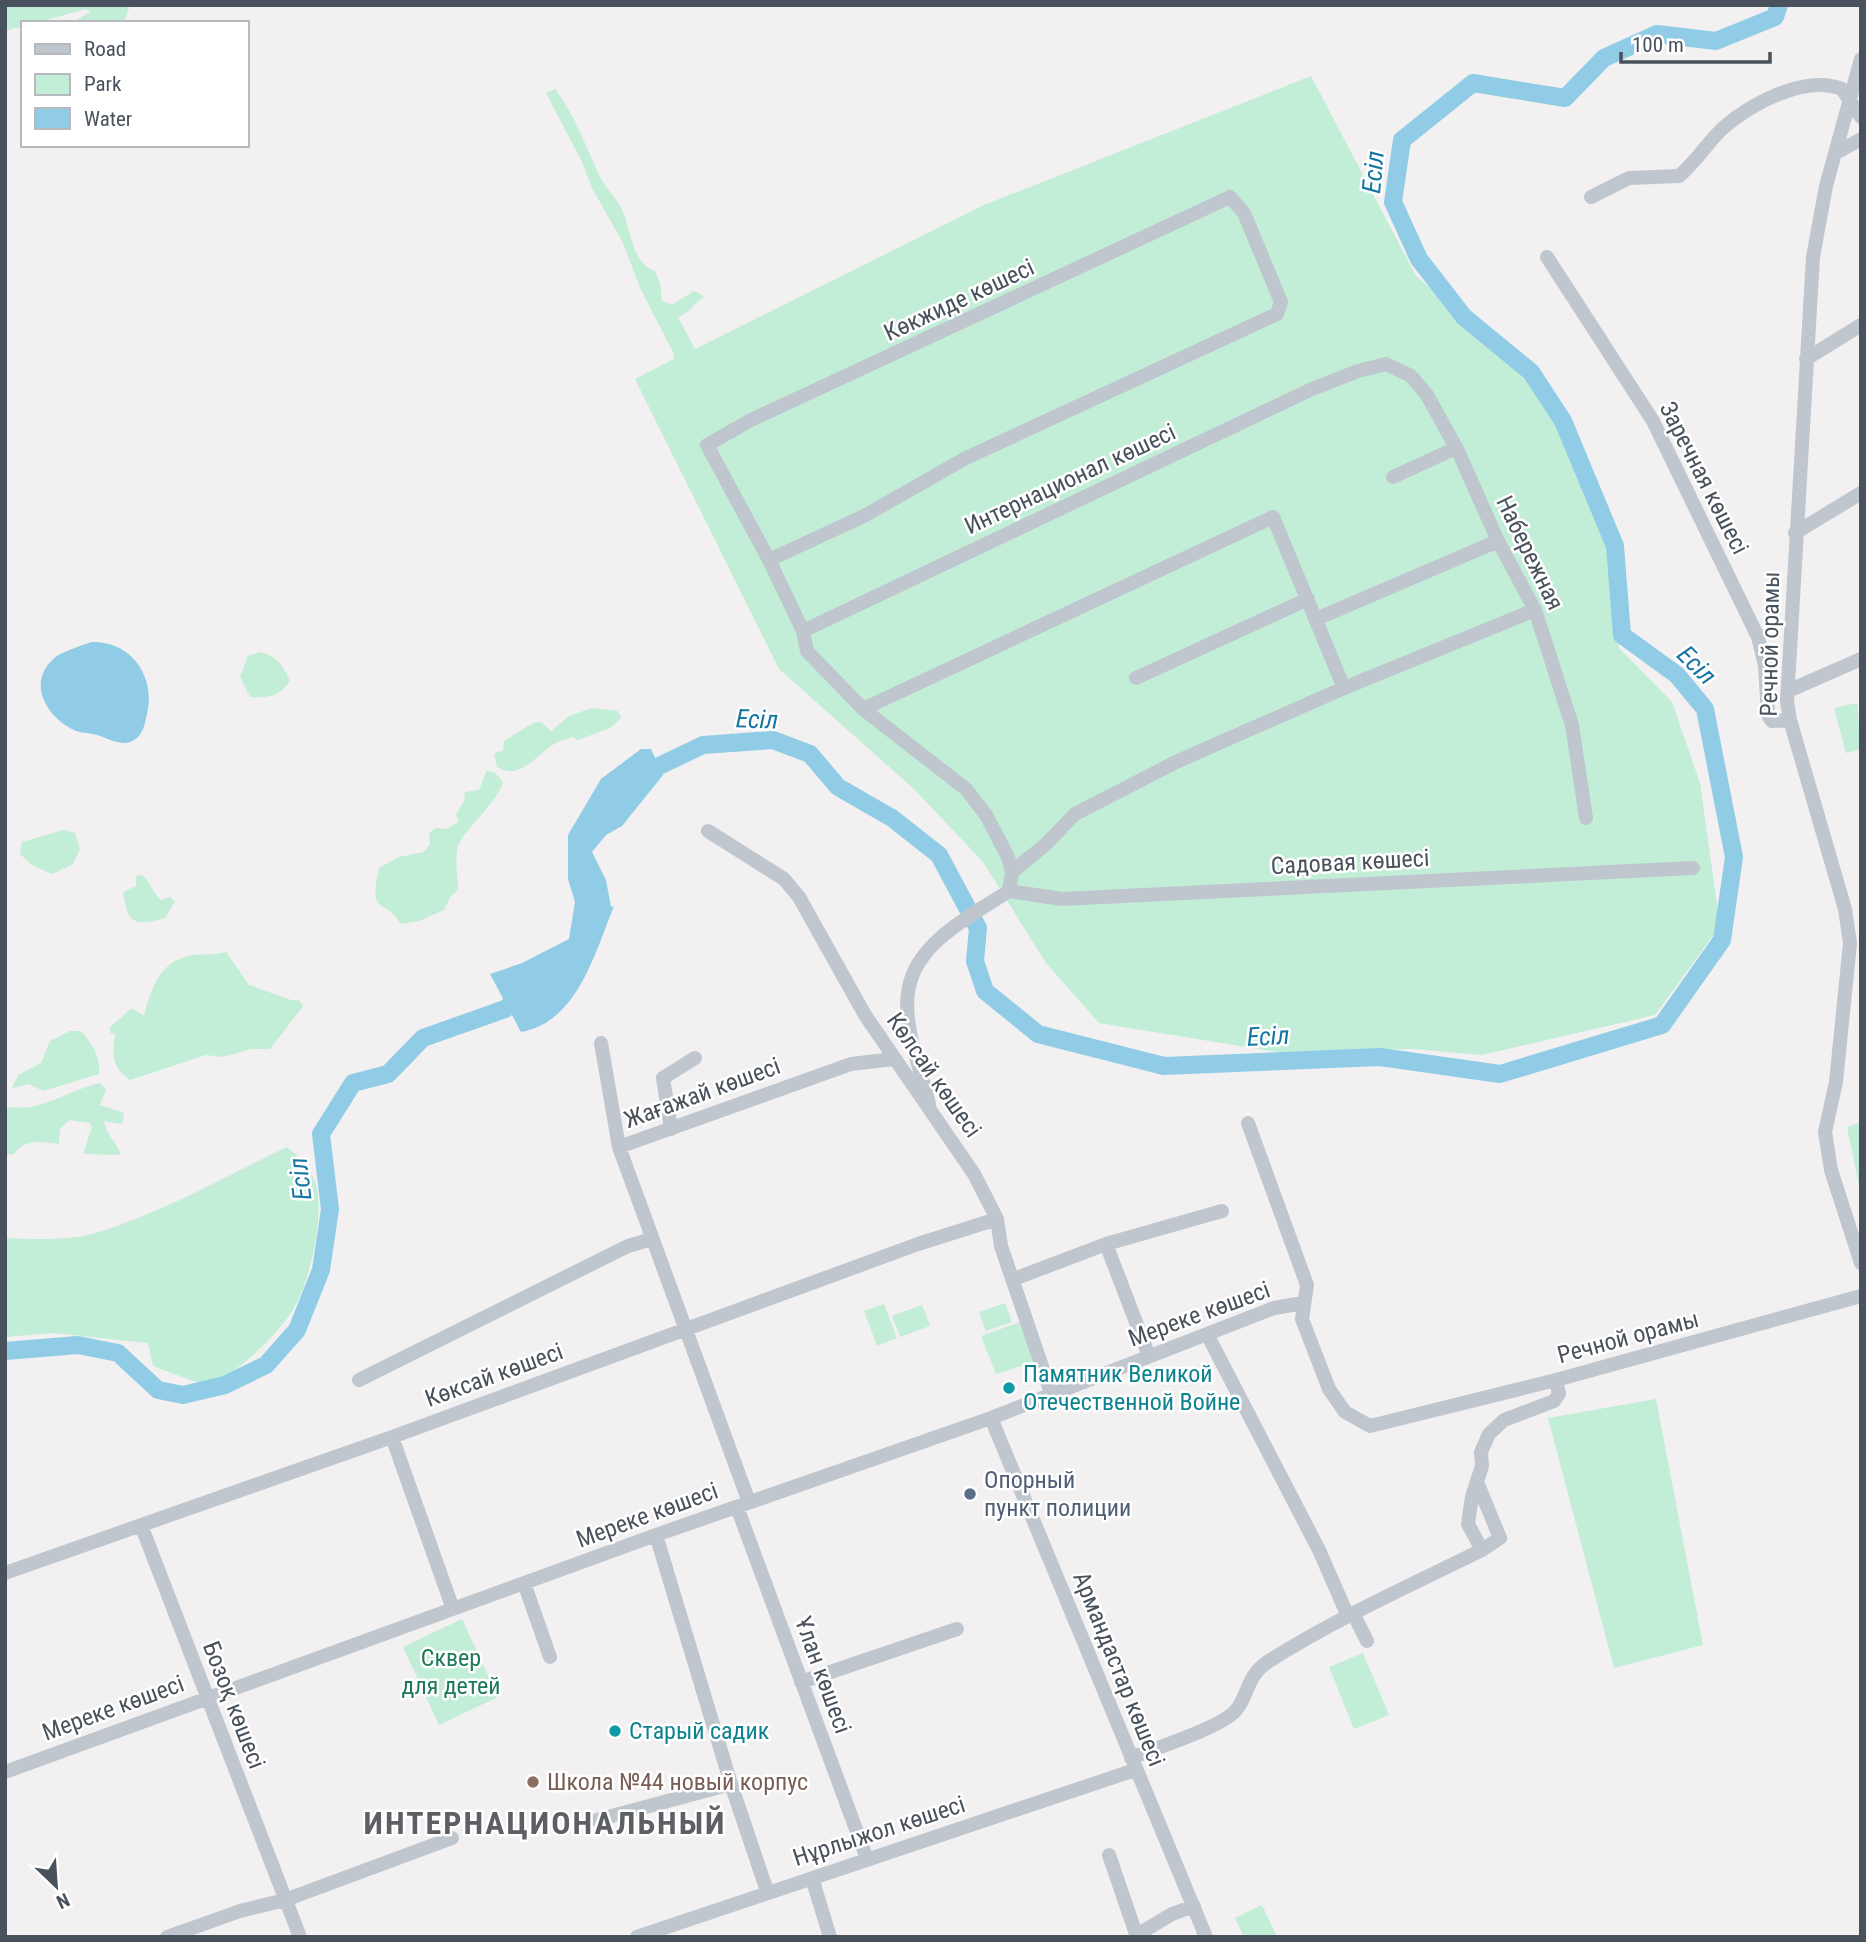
<svg xmlns="http://www.w3.org/2000/svg" width="1866" height="1942" font-family="'Roboto Condensed',sans-serif">
<style>
.green{fill:#c2edd7}
.water{fill:#91cce7}
.lines{fill:none;stroke-linecap:round;stroke-linejoin:round}
.river{stroke:#91cce7;stroke-width:18}
.minor{stroke:#bfc6ce;stroke-width:14}
.culture-dot{fill:#0f9aa8;stroke:#fff;stroke-width:2.5}
.service-dot{fill:#5c6f8a;stroke:#fff;stroke-width:2.5}
.education-dot{fill:#8d6e63;stroke:#fff;stroke-width:2.5}
.labels{text-anchor:middle;stroke-width:5;stroke-linejoin:round;paint-order:stroke}
.street-label{font-size:24px;fill:#49515c;stroke:#fff}
.culture-label{font-size:24px;fill:#0d838f;stroke:#fff;text-anchor:start}
.service-label{font-size:24px;fill:#4e5e75;stroke:#fff;text-anchor:start}
.park-label{font-size:24px;fill:#1d7a56;stroke:#fff}
.education-label{font-size:24px;fill:#785e54;stroke:#fff;text-anchor:start}
.water-label{font-size:26px;font-style:italic;fill:#1575a3;stroke:#fff}
.district-label{font-size:32px;font-weight:bold;letter-spacing:2px;fill:#5d5f64;stroke:#fff}
</style>
<rect width="100%" height="100%" fill="#f2f0f0"/>
<path class="green" d="M5 5H130L124 23H71L91 12 86 9 35 23H23V26L5 31Z
M1311 76 1416 276 1554 395 1612 543 1619 648 1672 702 1700 783 1720 926 1655 1015 1482 1055 1412 1049 1277 1052 1099 1023 1046 963 983 862 915 790 779 669 635 379 674 359 673 352 641 290 623 243 592 188 582 162 546 93 555 89C575 115 585 145 599 175 605 188 618 199 623 212 631 231 632 263 655 271L660 283 662 301 672 305 694 291 702 295 703 298C693 304 689 314 678 317L695 349 984 205Z
M260 652C277 656 283 665 290 681 279 697 268 698 250 697L240 677 248 656Z
M1857 703 1861 749 1846 753 1834 708Z
M592 708 618 711 621 718 610 728 578 740 572 737C567 739 561 740 556 743 538 752 521 782 497 767L494 754 503 750 504 741 533 723 541 722 551 731 569 716Z
M487 770 495 773 503 782C496 806 459 832 457 851 455 863 458 878 458 890L450 897 444 910 419 921 401 924C384 896 368 918 379 868L399 857 424 852 430 844 429 834 435 828 446 829 459 822 456 814 464 801 465 792 479 790Z
M63 830 75 833 80 849 73 864 52 874 32 865 20 854 22 842Z
M142 875C151 882 153 894 161 900L170 897 175 902 165 918C134 926 128 925 123 892L136 886V876Z
M226 952 249 985 291 1000H299L303 1006 270 1049H251L223 1057 206 1055 130 1080C112 1068 112 1055 115 1034L110 1033V1027L132 1008 144 1016C151 988 160 960 193 955 204 954 215 955 226 952Z
M70 1031H81C92 1043 101 1057 99 1074L43 1091 29 1084 12 1088 18 1075 41 1063 50 1041Z
M100 1083 106 1090 100 1105 124 1113 122 1124 104 1121C106 1136 117 1142 121 1155L83 1154 92 1127 90 1123 69 1120 60 1129 59 1144C41 1142 25 1138 14 1154L5 1155V1110L10 1107C41 1112 69 1090 100 1083Z
M1861 1122V1195L1847 1127Z
M287 1147C300 1157 311 1169 316 1185 325 1215 309 1289 290 1314 269 1344 241 1366 212 1388L153 1366 148 1343 53 1333 5 1337V1238C34 1239 68 1241 96 1233 162 1213 225 1177 287 1147Z
M1005 1303 1012 1322 986 1331 979 1312Z
M884 1304 897 1338 877 1346 864 1311Z
M922 1305 930 1326 900 1337 892 1316Z
M1020 1322 1034 1362 996 1374 981 1336Z
M1656 1399 1703 1645 1614 1668 1548 1418Z
M462 1619 498 1697 439 1725 403 1647Z
M1363 1653 1389 1715 1354 1729 1329 1667Z
M1262 1905 1277 1937H1244L1235 1918Z"/>
<path class="water" d="M92 642C131 641 156 676 147 714 145 722 144 732 137 738 124 749 110 739 97 735 90 733 82 733 76 731 45 717 25 680 57 656 63 652 85 644 92 642Z
M641 749H651L663 775 622 826 606 835 592 852 606 880 611 907 614 906C595 952 578 1022 521 1032L490 974 522 963 569 939 575 902 568 879V835L601 779Z"/>
<g class="lines">
<path class="river" d="M638 776 703 745 773 740 810 754 838 787 892 818 939 855 978 928 975 961 985 991 1038 1034 1164 1066 1380 1057 1500 1074 1662 1025 1722 940 1734 857 1705 709 1677 675 1622 635 1615 546 1563 421 1531 372 1464 317 1419 259 1393 202 1402 140 1473 83 1565 98 1604 58 1657 34 1716 41 1775 17 1779 5
M5 1351 78 1345 118 1353 158 1390 183 1395 225 1385 266 1365 297 1330 321 1270 330 1209 321 1134 353 1083 388 1074 423 1038 505 1009 525 993"/>
<path class="minor" d="M1861 59 1826 186 1813 257 1787 701 1790 720 1845 909 1850 943 1836 1082 1825 1132 1831 1170 1861 1263
M1836 153 1861 139
M1591 197 1629 178 1679 176C1696 162 1707 143 1723 128 1751 104 1805 74 1842 89L1861 117
M1547 257 1653 421 1758 637 1765 665 1768 715 1772 721 1790 720
M1806 359 1861 325
M1393 477 1456 448
M1795 533 1861 493
M769 560 864 516 966 458 1277 314 1281 302 1244 213 1230 197 751 420 707 445 769 560 803 631 807 651 863 709 966 789 986 815 1008 857 1012 872 1009 891C974 914 918 941 909 987 901 1023 921 1069 929 1104
M1316 619 1498 541
M803 631 1312 389 1358 371 1386 364 1411 376 1427 395 1458 451 1498 541 1535 610 1572 725 1586 818
M1136 678 1308 599
M1788 691 1861 659
M863 709 1273 517 1344 688
M708 831 784 879 799 897 865 1015 974 1174 997 1219 1001 1246 1051 1393
M1012 872 1045 845 1075 814 1176 762 1344 688 1535 610
M1009 891 1062 899 1693 868
M601 1043 619 1147
M1248 1123 1307 1285 1302 1319 1329 1389 1345 1412 1370 1426 1556 1380 1861 1296
M671 1129 663 1078 695 1058
M1106 1244 1149 1356
M1014 1279 1106 1244 1222 1211
M1208 1336 1319 1550 1347 1614
M359 1380 628 1246 652 1239
M991 1418 1206 1937
M392 1437 453 1609
M1477 1482 1500 1538 1482 1550
M749 1502 619 1147 851 1064 894 1059
M737 1507 867 1859
M141 1525 300 1937
M656 1535 731 1784 767 1891
M5 1573 392 1437 918 1244 997 1219
M524 1583 550 1657
M1353 1613 1367 1641
M801 1682 957 1629
M1131 1758C1153 1749 1224 1727 1237 1709 1249 1693 1247 1675 1269 1661 1337 1618 1409 1586 1482 1550L1468 1524 1472 1497 1482 1466 1481 1452 1489 1434 1504 1420 1554 1401 1559 1394 1556 1380
M5 1772 656 1535 991 1418 1274 1308 1303 1303
M597 1820 731 1784
M1109 1855 1137 1937
M812 1878 830 1937
M1137 1935 1172 1914 1194 1906
M167 1937 240 1911 285 1900 452 1838
M637 1937 1135 1770"/>
</g>
<g class="culture-dot">
<circle cx="1009" cy="1388" r="7"/>
<circle cx="615" cy="1731" r="7"/>
</g>
<circle class="service-dot" cx="970" cy="1494" r="7"/>
<circle class="education-dot" cx="533" cy="1782" r="7"/>
<g class="labels">
<g class="street-label">
<text transform="translate(959 300) rotate(-25)" y="8">Көкжиде көшесі</text>
<text transform="translate(1704 478) rotate(63)" y="8">Заречная көшесі</text>
<text transform="translate(1070 479) rotate(-25)" y="8">Интернационал көшесі</text>
<text transform="translate(1530 553) rotate(64)" y="8">Набережная</text>
<text transform="translate(1770 644) rotate(-89)" y="8">Речной орамы</text>
<text transform="translate(1350 862) rotate(-3)" y="8">Садовая көшесі</text>
<text transform="translate(934 1075) rotate(55)" y="8">Көлсай көшесі</text>
<text transform="translate(702 1093) rotate(-20)" y="8">Жағажай көшесі</text>
<text transform="translate(1199 1314) rotate(-20)" y="8">Мереке көшесі</text>
<text transform="translate(1628 1337) rotate(-15)" y="8">Речной орамы</text>
<text transform="translate(494 1375) rotate(-20)" y="8">Көксай көшесі</text>
<text transform="translate(647 1515) rotate(-20)" y="8">Мереке көшесі</text>
<text transform="translate(1119 1669) rotate(68)" y="8">Армандастар көшесі</text>
<text transform="translate(823 1675) rotate(70)" y="8">Ұлан көшесі</text>
<text transform="translate(234 1705) rotate(69)" y="8">Бозоқ көшесі</text>
<text transform="translate(113 1708) rotate(-20)" y="8">Мереке көшесі</text>
<text transform="translate(879 1831) rotate(-18)" y="8">Нұрлыжол көшесі</text>
</g>
<g class="culture-label">
<text x="1023" y="1382">Памятник Великой<tspan x="1023" dy="28">Отечественной Войне</tspan></text>
<text x="629" y="1739">Старый садик</text>
</g>
<g class="service-label">
<text x="984" y="1488">Опорный<tspan x="984" dy="28">пункт полиции</tspan></text>
</g>
<g class="park-label">
<text x="451" y="1666">Сквер<tspan x="451" dy="28">для детей</tspan></text>
</g>
<g class="education-label">
<text x="547" y="1790">Школа №44 новый корпус</text>
</g>
<g class="water-label">
<text transform="translate(1373 172) rotate(-85)" y="9">Есіл</text>
<text transform="translate(1697 665) rotate(45)" y="9">Есіл</text>
<text transform="translate(757 719) rotate(2)" y="9">Есіл</text>
<text transform="translate(1268 1036) rotate(-3)" y="9">Есіл</text>
<text transform="translate(300 1179) rotate(-97)" y="9">Есіл</text>
</g>
<g class="district-label">
<text x="545" y="1834">ИНТЕРНАЦИОНАЛЬНЫЙ</text>
</g>
</g>
<rect width="1866" height="1942" fill="none" stroke="#49515c" stroke-width="14"/>
<rect x="21" y="21" width="228" height="126" fill="#ffffff" stroke="#b6b9be" stroke-width="2"/>
<rect x="35" y="44" width="35" height="10" fill="#bfc6ce" stroke="#b6b9be" stroke-width="2"/>
<text x="84" y="56" font-size="21" fill="#49515c">Road</text>
<rect x="35" y="74" width="35" height="21" fill="#c2edd7" stroke="#b6b9be" stroke-width="2"/>
<text x="84" y="91" font-size="21" fill="#49515c">Park</text>
<rect x="35" y="108" width="35" height="21" fill="#91cce7" stroke="#b6b9be" stroke-width="2"/>
<text x="84" y="126" font-size="21" fill="#49515c">Water</text>
<g transform="translate(56 1886) rotate(155)" stroke="#ffffff" stroke-width="5" paint-order="stroke">
<path d="M0-5L12 26L0 18L-12 26Z" fill="#49515c"/>
<text y="-10" font-size="19" font-weight="bold" text-anchor="middle" fill="#49515c">N</text>
</g>
<path d="M1621 52v10h149v-10" fill="none" stroke="#49515c" stroke-width="3.5"/>
<text x="1632" y="52" font-size="21" fill="#49515c" stroke="#ffffff" stroke-width="5" paint-order="stroke">100 m</text>
</svg>
